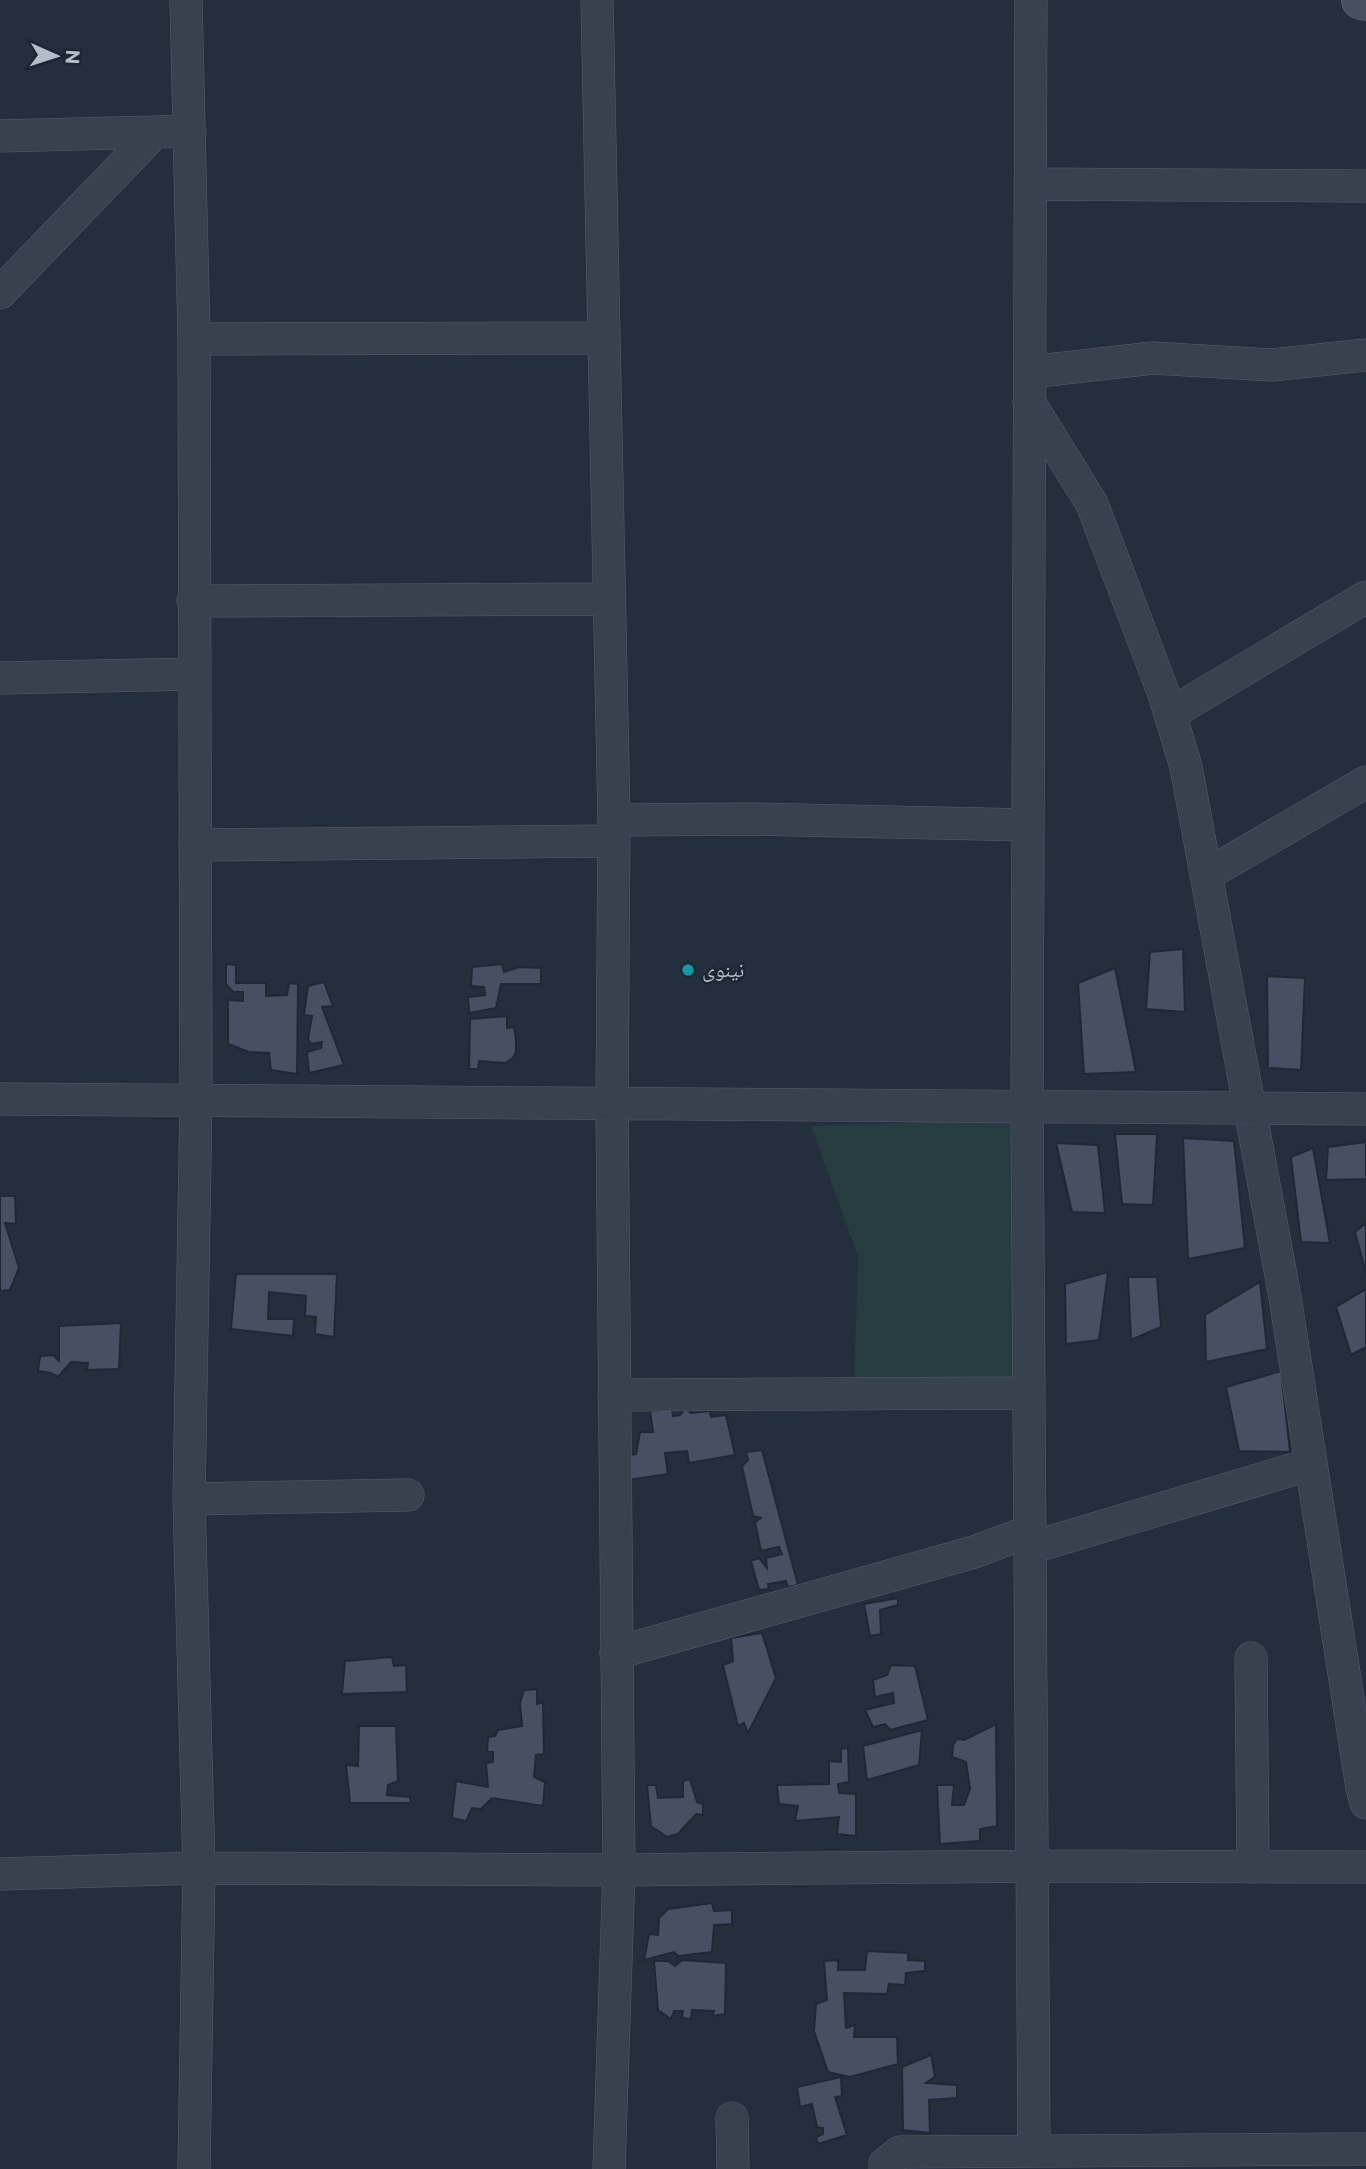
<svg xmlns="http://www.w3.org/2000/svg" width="1366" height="2169" font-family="Commissioner,'Noto Naskh Arabic',sans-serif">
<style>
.green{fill:#263c3f}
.building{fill:#455162;stroke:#1f2835;stroke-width:2}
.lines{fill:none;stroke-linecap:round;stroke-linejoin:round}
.minor-casing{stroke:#565f6c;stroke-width:33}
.secondary-casing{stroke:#565f6c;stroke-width:40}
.minor{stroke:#38414e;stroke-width:32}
.secondary{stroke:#465061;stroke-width:38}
.culture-dot{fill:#0f9aa8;stroke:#1d2633;stroke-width:2.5}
.labels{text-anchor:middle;stroke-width:5;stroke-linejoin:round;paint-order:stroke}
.poi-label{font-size:21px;fill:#b4bcc9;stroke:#1d2633;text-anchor:start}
</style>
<rect width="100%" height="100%" fill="#242f3e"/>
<path class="green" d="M1017 1118 1016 1377 854 1383 858 1256 811 1126Z"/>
<path class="building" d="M1183 949 1185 1012 1146 1009 1150 952Z
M226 964 236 965V983H266V996L287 995 289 983 298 984 297 1074 271 1070 269 1053 249 1052 228 1044V1000L243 1001V992H233L226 984Z
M502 964 504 972 519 967 541 968V984H501L496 1008 469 1013 468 997 485 995 484 987 471 986 472 967Z
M1115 968 1136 1072 1084 1074 1078 983Z
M1267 976 1305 978 1301 1070 1268 1068Z
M324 982 333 1006 322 1007 344 1065 309 1073 307 1052 321 1048 322 1042 311 1044 308 1039 312 1016 304 1015 306 1000 308 986Z
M507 1016V1028L514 1027 516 1040V1052L513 1058 505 1063 479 1061 478 1069H469L470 1019Z
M1115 1134H1157L1153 1205 1122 1204Z
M1183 1138 1234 1141 1245 1248 1188 1259Z
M1366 1142V1179L1326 1180 1328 1147Z
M1056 1143 1098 1145 1105 1213 1072 1212Z
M1313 1148 1330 1243 1301 1242 1291 1157Z
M0 1196H15L16 1224 5 1223 19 1268 10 1290 0 1291Z
M1366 1223V1273L1355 1232Z
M1108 1272 1099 1340 1066 1344 1065 1284Z
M236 1274H337L334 1337 315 1334 316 1317 305 1316 306 1296 269 1292 268 1319H294L293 1336 231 1329Z
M1128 1277H1157L1161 1327 1131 1340Z
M1260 1282 1267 1349 1206 1362 1205 1315Z
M1366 1289V1347L1351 1355 1336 1307Z
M121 1323 119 1369 87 1370 88 1363 71 1362 58 1377 51 1373 38 1371 40 1356 53 1355 59 1361V1326Z
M1281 1371 1290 1452 1239 1451 1226 1387Z
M672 1409 673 1416 680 1415 685 1409 691 1413 710 1411 711 1417 726 1415 735 1455 689 1463 687 1451 665 1453 668 1474 622 1481 626 1456 636 1454 640 1432H653L650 1411Z
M762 1450 798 1585 788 1587 786 1581 768 1584 769 1589 759 1590 751 1561 759 1558 767 1568 766 1558 782 1554 779 1547 761 1551 755 1522 761 1518 753 1516 742 1466 748 1460 746 1452Z
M898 1598V1605L880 1610 881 1634 870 1636 864 1604Z
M762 1633 776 1678 748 1733 744 1723 738 1726 723 1665 733 1661 731 1638Z
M392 1657 394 1666 406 1665 407 1692 342 1694 345 1661Z
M891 1665 915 1666 928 1720 890 1730 885 1724 873 1727 865 1710 894 1703 893 1693 875 1697 873 1680 887 1675Z
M537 1689V1704L543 1702 544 1754 536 1755 534 1777 545 1782 543 1806 492 1798 481 1809 472 1808 466 1821 452 1818 456 1781 488 1787 486 1763 493 1762V1752H487L488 1737 495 1736 498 1730 522 1726 520 1703 524 1690Z
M996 1724 997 1826 980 1829V1841L940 1844 937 1785H954L952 1805H964L970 1789 966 1762 952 1757 953 1745 957 1739 964 1740Z
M359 1726H396L398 1781 388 1785 387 1795 410 1797 411 1803H350L346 1765 358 1766Z
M922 1730 919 1765 867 1780 863 1746Z
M848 1748 849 1782 838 1784 839 1793 856 1794V1836L837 1834 839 1817 795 1821 798 1806 779 1804 777 1785 829 1784V1761L841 1762V1749Z
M690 1779 697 1802 703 1804V1815L696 1814 678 1834 667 1837 651 1826 647 1785H656L658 1798 683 1797V1781Z
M712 1903 714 1911 732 1910V1924L714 1925 712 1952 678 1956 674 1952 644 1960 649 1934 658 1935 659 1918 668 1909Z
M867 1951 908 1953V1960L925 1961V1971L906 1973 905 1985 889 1984 887 1994 844 1993 846 2028 855 2025 854 2037H897L898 2064 850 2077 828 2072 814 2031 816 2004 827 2000 824 1961 838 1960V1970H865Z
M682 1960 726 1963 725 2014 712 2016 714 2011 692 2010 691 2019 682 2018 683 2011H674L671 2019 658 2010 654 1961H668L675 1966Z
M931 2055 935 2077 926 2083 957 2085V2098L929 2100 930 2133 903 2130 902 2067Z
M841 2077 842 2096 835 2097 847 2135 818 2144 816 2137 823 2134V2128L817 2127 812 2104 800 2107 797 2087Z"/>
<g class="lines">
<defs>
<path id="minor" d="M186 0 194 339 196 1101 189 1499 199 1868 194 2169
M597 0 614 820 612 1104 619 1870 609 2169
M1031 0 1027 1106 1034 2151
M0 136 155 132
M1030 184 1366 186
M0 293 155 132 190 131
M194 339 603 338
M1030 372 1153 358 1272 365 1366 355
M1029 402 1092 504 1165 697 1186 767 1285 1297 1362 1788 1366 1803
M193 601 608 599
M0 678 194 674
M1170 714 1366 597
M614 820 754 819 1028 825
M195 845 613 841
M1206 875 1366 782
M0 1099 1366 1109
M614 1395 1029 1393
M189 1499 408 1495
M1030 1548 1311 1464
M616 1653 974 1552 1030 1531
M1251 1658 1253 1867
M0 1874 199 1868 619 1870 1032 1866 1366 1867
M732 2118 733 2169
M885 2169V2164L900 2152 1366 2149"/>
<path id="secondary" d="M1361 0 1366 1"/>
</defs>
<use href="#minor" class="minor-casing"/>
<use href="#secondary" class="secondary-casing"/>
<use href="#minor" class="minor"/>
<use href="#secondary" class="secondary"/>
</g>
<circle class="culture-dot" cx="688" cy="970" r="7"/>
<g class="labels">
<g class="poi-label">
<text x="702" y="977">نينوى</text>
</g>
</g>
<g transform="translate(56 56) rotate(93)" stroke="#1d2633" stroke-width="5" paint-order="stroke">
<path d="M0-5L12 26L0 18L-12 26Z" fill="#b4bcc9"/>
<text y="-10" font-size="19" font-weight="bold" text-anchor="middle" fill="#b4bcc9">N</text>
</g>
</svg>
